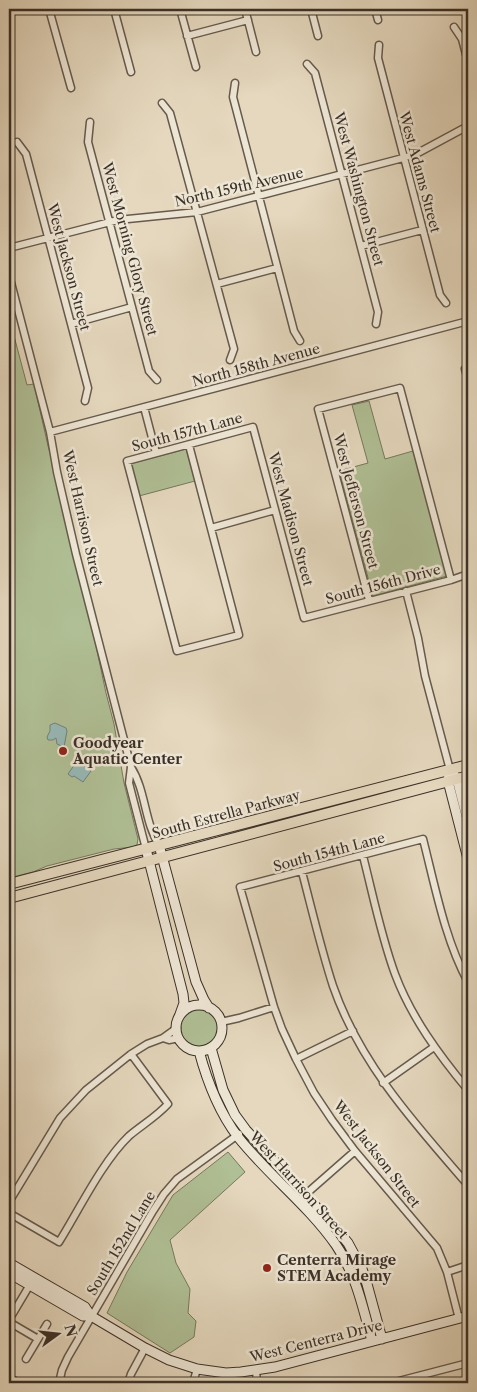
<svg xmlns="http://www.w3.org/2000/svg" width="477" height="1392" font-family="'Libre Caslon Text',serif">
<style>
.green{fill:#b0bf95;stroke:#76785e}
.water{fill:#97b9b7;stroke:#72827d}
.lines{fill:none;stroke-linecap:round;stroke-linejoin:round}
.street-casing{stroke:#665a4d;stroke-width:9}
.secondary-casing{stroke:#3b3027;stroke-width:11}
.primary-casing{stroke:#3b3027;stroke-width:12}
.street{stroke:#eee6d5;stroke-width:6}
.secondary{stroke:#eee6d5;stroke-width:9}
.primary{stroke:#e5d8be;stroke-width:10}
.poi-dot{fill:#8f2418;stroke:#eee6d5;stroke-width:2}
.labels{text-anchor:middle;stroke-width:5;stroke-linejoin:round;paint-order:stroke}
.street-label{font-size:14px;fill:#3b3027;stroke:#eee6d5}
.poi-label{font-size:14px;font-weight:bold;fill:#3b3027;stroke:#eee6d5;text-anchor:start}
</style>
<rect width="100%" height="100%" fill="#e5d8be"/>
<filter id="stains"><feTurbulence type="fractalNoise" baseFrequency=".004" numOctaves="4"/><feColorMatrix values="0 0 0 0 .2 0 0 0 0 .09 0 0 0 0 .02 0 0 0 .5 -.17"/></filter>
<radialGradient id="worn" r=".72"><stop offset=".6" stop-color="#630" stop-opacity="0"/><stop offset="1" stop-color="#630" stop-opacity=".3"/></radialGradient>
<path class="green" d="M9 317 27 385 34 384 48 446 60 486 79 566 106 693 114 724 124 783 138 839 137 845 133 847 114 849 47 866 33 872 9 878Z
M369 401 385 459 413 451 447 576 373 596 339 471 368 463 352 405Z
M186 449 195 481 139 496 130 464Z
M180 1028a20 20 0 1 1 40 0a20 20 0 1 1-40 0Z
M228 1152 245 1172 170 1240 176 1263 190 1289 188 1313 196 1321 194 1337 170 1353 107 1313 127 1272 173 1195Z"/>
<path class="water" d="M55 723 66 728 67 731 64 747 57 744 56 738 53 740H48L47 737 50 731V725Z
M77 761 91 771 83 782 74 776 72 777 68 774Z"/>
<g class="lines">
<defs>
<path id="street" d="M49 9 71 88
M114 9 131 72
M180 9 196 67
M245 9 256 52
M311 9 318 36
M375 9 378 20
M9 10 12 9
M454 27 462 39 468 62
M187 36 248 20
M379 45 378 58 440 295 446 303
M307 64 315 73 378 312 376 324
M235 83 233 97 294 331 300 341
M162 103 170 113 234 349 230 360
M90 122 88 142 149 371 157 380
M17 142 26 154 88 388 85 401
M361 246 422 230
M9 248 118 220 197 212 403 158 416 154 468 126
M9 275 50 432 57 472 76 554 131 767C146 791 144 821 159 845
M217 284 277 268
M71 324 132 307
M468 368 465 369 468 380
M144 407 156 453
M50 432 468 321
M189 445 239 635 177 651 127 461 253 427 304 618 451 580 468 574
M211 528 275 510
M406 591 418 638 425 676 450 770
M369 600 318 409 400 388 451 580
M131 767 129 783 146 849
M363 856C373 895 381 936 395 974 411 1017 439 1055 468 1090
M302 872C312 910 321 949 333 986 360 1064 415 1124 468 1185
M221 1022 239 1018 274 1007
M163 1038 169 1040 179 1038
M296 1059 353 1031
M383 1083 434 1047
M298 1201 355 1151
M9 1202 60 1118 86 1090 131 1054 147 1044 163 1038 177 1028
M9 1213 59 1242C79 1210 102 1162 129 1136 142 1125 156 1117 168 1104L131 1054
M447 1272 468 1265
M459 1319 447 1272 437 1248 355 1151 332 1120 314 1093 296 1059 282 1029 274 1007 240 887 423 839C435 886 445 940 468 982
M9 1320 31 1283
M9 1322 38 1339
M26 1359 47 1324
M256 1370 257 1383
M14 1380 15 1383
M59 1383 62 1370 68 1357 153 1211 164 1194 177 1179 239 1134
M128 1383 131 1374 145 1348
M193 1383 197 1369
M391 1383 468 1363"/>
<path id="secondary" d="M449 775 448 781 468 859
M454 775 457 779 468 822
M159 845 196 982 204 1000 209 1008
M146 849 183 994 184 1003 179 1017
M176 1028a23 23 0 1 1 46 0a23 23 0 1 1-46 0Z
M211 1048 223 1090 235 1115 246 1130 338 1231 348 1243 362 1269 367 1284 382 1339
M199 1051C207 1081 219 1112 238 1137 268 1175 308 1205 336 1245 356 1274 363 1308 372 1341
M9 1263 85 1307 91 1316 145 1348 169 1360 197 1369 226 1373 241 1372 275 1367 468 1316
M9 1273 83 1316H91"/>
<path id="primary" d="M9 884 468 765
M9 898 468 776"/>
</defs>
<use href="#street" class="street-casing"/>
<use href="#secondary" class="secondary-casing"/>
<use href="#primary" class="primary-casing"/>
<use href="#street" class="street"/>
<use href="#secondary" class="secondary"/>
<use href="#primary" class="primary"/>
</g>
<g class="poi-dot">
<circle cx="63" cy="751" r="5"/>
<circle cx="267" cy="1268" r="5"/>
</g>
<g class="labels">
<g class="street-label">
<text transform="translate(420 172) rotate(75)" y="5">West Adams Street</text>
<text transform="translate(239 187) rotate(-13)" y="5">North 159th Avenue</text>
<text transform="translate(359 189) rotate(75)" y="5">West Washington Street</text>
<text transform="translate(130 249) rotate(75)" y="5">West Morning Glory Street</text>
<text transform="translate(69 267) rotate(75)" y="5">West Jackson Street</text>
<text transform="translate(256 365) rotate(-15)" y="5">North 158th Avenue</text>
<text transform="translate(187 432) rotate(-15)" y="5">South 157th Lane</text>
<text transform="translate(356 501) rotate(75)" y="5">West Jefferson Street</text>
<text transform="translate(83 518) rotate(77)" y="5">West Harrison Street</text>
<text transform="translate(291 519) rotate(75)" y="5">West Madison Street</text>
<text transform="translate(383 584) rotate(-15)" y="5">South 156th Drive</text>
<text transform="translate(226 814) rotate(-15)" y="5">South Estrella Parkway</text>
<text transform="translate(329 852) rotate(-15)" y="5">South 154th Lane</text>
<text transform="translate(377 1154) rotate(52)" y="5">West Jackson Street</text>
<text transform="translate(299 1185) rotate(48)" y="5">West Harrison Street</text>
<text transform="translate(121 1243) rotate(-59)" y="5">South 152nd Lane</text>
<text transform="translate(316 1341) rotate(-14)" y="5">West Centerra Drive</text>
</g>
<g class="poi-label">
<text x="73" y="748">Goodyear<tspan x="73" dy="16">Aquatic Center</tspan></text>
<text x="277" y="1265">Centerra Mirage<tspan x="277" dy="16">STEM Academy</tspan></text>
</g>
</g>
<rect width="477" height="1392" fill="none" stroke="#e5d8be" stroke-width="30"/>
<rect x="10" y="10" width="457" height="1372" fill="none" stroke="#3b3027" stroke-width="2.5"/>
<rect x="15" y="15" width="447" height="1362" fill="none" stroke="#3b3027"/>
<g transform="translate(58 1334) rotate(75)" stroke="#eee6d5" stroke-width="4" paint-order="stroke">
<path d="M0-4L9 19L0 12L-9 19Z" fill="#3b3027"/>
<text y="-8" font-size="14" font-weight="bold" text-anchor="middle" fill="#3b3027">N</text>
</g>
<rect width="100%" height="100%" filter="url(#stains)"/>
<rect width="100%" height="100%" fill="url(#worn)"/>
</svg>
